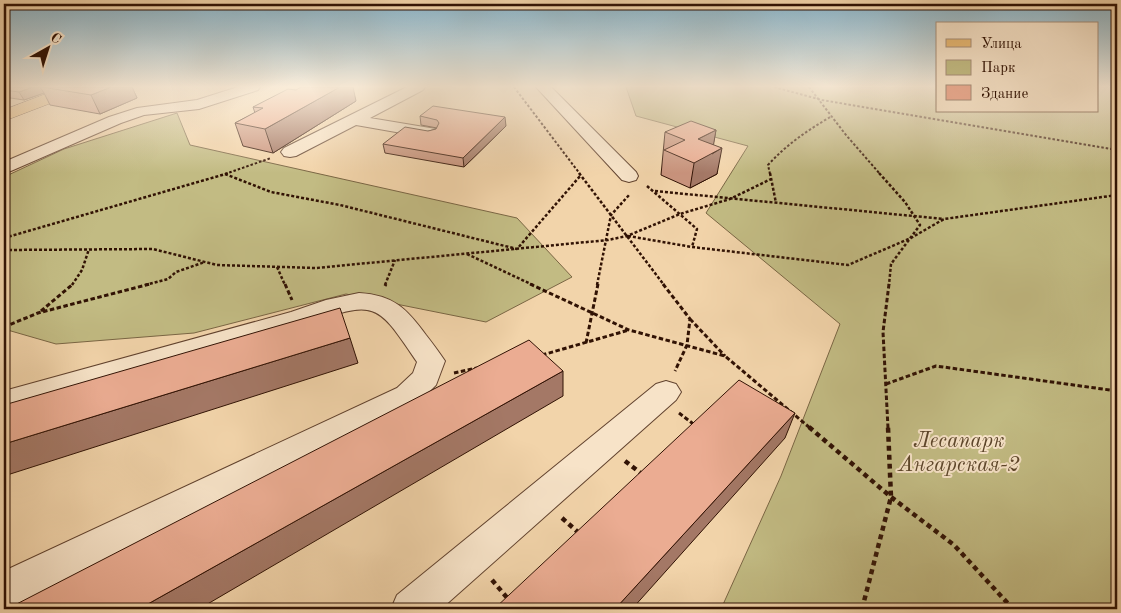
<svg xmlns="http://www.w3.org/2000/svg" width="1121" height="613" font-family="'Old Standard TT',serif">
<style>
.green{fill:#c2bb83;stroke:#7a6644}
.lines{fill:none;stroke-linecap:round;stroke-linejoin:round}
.minor-casing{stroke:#61422e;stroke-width:2}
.major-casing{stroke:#311204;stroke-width:1}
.path-far3{stroke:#311204;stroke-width:2;stroke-dasharray:2.5 2;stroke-linecap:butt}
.path-far2{stroke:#311204;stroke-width:2.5;stroke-dasharray:3 2;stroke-linecap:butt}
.path-far1{stroke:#311204;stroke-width:3;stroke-dasharray:4.5 2.5;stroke-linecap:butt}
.path{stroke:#311204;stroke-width:4.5;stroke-dasharray:5 4;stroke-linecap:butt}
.minor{fill:#f7e3c8;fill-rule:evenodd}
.major{fill:#e9ba75;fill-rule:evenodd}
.wall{fill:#ca947e;stroke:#311204}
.shaded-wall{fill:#a47866;stroke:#311204}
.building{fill:#ebac92;stroke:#311204}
.labels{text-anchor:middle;stroke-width:4;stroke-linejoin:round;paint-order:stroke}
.near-park-label{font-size:21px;font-style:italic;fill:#5c452a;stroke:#f7e3c8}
</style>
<rect width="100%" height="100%" fill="#f2d4aa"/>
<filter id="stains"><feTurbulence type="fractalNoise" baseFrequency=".004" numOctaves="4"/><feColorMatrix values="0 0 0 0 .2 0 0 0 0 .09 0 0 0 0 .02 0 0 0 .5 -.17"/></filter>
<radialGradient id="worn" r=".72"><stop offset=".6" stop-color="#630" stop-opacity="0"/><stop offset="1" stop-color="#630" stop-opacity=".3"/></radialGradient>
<path class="green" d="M626 87H937V111H1097V87H1117V609H721L781 476 840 324 706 213 748 146 636 116Z
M177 113 190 145 517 218 572 277 486 322 346 294 194 333 56 344 4 329V177L64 149Z"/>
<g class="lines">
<defs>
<path id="minor" d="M238 87H260L258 90 199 109 144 115 121 123 4 174V162L109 117 137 108 197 100Z
M407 87H425L423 90 370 118 436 129 438 133 436 137 430 138 356 125 296 156 290 157 284 156 281 152 284 148Z
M536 87H551L636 172 638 176 636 180 629 182 622 180Z
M359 293C394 295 407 309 426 335 433 344 439 352 445 361L436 385 417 404 18 605 4 609V571L397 388 413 373 417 362C378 305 377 298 309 324L4 413V391L291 312 326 300Z
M666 381 676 384 681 392 676 400 441 609H391L397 595 656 384Z"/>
<path id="major" d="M64 87H87L85 90 4 121V110Z"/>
</defs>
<use href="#minor" class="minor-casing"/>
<use href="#major" class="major-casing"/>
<path class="path-far3" d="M514 87 580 174
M774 87 822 100 1117 150
M809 87 846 135 880 174
M225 174 271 158
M770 174 768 165C787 144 808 130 832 116"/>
<path class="path-far2" d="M579 173 664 285
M770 173 776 203
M879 173 905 202 920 225 891 264 889 285
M225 174 271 192 340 205 517 249 581 175
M647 186 697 229 692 247
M655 191 944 219
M628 236 692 247 848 265 911 238 944 219 1117 195
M4 238 229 173
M4 250 153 249 217 265 316 268 608 240 627 236 680 214 730 199 771 179
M467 254 533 285
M277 267 285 285
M72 285 82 270 89 249
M145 285 168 279 176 272 205 262
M385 285 395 260
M597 285 611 215 630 194"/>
<path class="path-far1" d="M285 284 292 300
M530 284 629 330 725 356 810 428
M663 284 690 319 687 345 675 371
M385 286 386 284
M41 311 73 284
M690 319 725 356
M4 327 38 313 150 284
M586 343 598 284
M542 355 629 330
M454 373 477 368
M886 384 936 366 1117 391
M679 413 696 426
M888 428 883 332 889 284"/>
<path class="path" d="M809 427 891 497 954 545 1013 609
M625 461 642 474
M562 518 580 534
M492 580 509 600
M862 609 891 497 888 427"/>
<use href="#minor" class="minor"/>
<use href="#major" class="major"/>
</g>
<path class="wall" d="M4 87H132L137 98 100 114 50 105 44 93 24 100 4 97Z
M356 101 273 153 243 146 235 123 255 113 253 107Z
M420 116 506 126 464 167 385 153 383 144 436 129 437 128 421 125Z
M716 130 713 145 717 174 690 188 661 175 665 132Z"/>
<path class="shaded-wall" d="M33 87H40L44 93 24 100 19 92Z
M111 87H132L137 98 100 114 91 95Z
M340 87H353L356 101 273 153 265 129Z
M505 117 506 126 464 167 463 158Z
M716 130 712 154 722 148 717 174 690 188 698 139Z
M350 338 358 363 4 476V444Z
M563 371V396L199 609H139Z
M795 413 785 438 632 609H615Z"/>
<path class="building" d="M4 87H33L19 92 4 90Z
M42 87H111L91 95Z
M301 87H340L265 129 235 123 263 108 253 107 288 89 296 90Z
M433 106 505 117 463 158 383 144 405 127 428 131 436 129 439 123 437 120 420 116Z
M691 121 716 130 698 139 722 148 694 163 664 150 685 140 665 132Z
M340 308 350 338 4 444V405Z
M529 340 563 371 139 609H7Z
M739 380 795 413 615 609H494Z"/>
<linearGradient id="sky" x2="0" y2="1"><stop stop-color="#89b6cd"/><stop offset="0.5" stop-color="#f9ecd9"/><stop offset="1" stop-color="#f9ecd9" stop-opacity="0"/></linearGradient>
<rect width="1121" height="173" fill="url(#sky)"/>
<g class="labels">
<g class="near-park-label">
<text x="959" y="447">Лесапарк<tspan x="959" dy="24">Ангарская-2</tspan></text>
</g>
</g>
<rect width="1121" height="613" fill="none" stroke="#f2d4aa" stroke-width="20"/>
<rect x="5" y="5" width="1111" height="603" fill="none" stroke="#311204" stroke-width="2.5"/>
<rect x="10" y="10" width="1101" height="593" fill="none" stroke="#311204"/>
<rect x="936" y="22" width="162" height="90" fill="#f7e3c8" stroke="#a88f7a"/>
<rect x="946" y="39" width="25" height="8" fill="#e9ba75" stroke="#a88f7a"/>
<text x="981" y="48" font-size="15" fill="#311204">Улица</text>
<rect x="946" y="60" width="25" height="15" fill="#c2bb83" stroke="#a88f7a"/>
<text x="981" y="72" font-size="15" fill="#311204">Парк</text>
<rect x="946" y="85" width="25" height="15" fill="#ebac92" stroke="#a88f7a"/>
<text x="981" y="98" font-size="15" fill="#311204">Здание</text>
<g transform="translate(48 48) rotate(39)" stroke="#f7e3c8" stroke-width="4" paint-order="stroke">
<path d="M0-4L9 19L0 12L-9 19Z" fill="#311204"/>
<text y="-8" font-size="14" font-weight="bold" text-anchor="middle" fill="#311204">С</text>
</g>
<rect width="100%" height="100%" filter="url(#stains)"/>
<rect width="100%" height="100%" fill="url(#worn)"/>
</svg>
